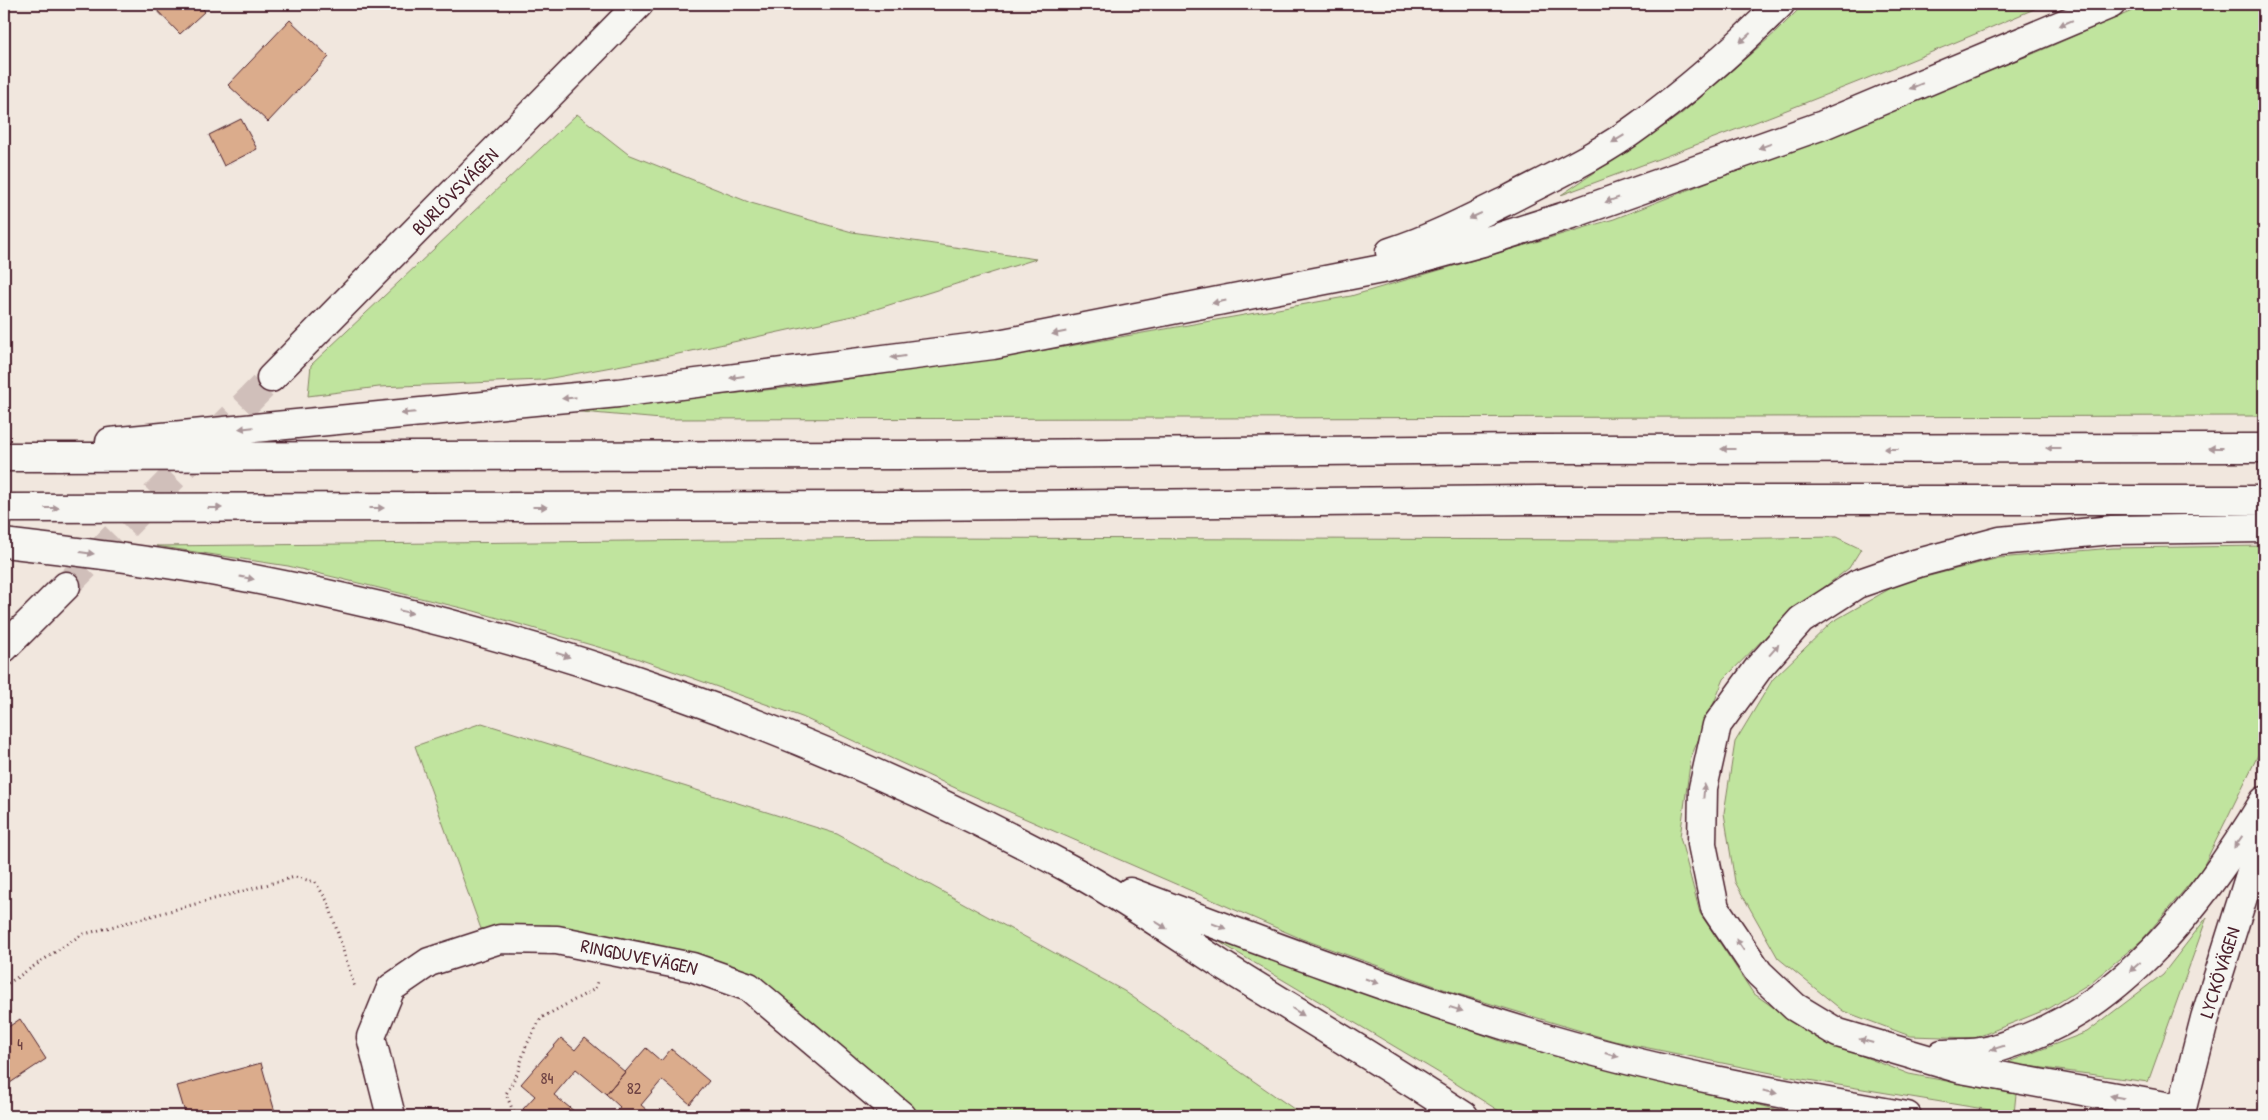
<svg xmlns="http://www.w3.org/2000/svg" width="2268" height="1120" font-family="'Patrick Hand',sans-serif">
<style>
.green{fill:#c0e49e;stroke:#858264}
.building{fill:#dbac8c;stroke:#4a1f2b}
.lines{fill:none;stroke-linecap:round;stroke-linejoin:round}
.minor-tunnel{stroke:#d0bfba;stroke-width:28;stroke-dasharray:28 14;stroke-linecap:butt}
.minor-casing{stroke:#4a1f2b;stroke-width:31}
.secondary-casing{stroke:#4a1f2b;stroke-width:31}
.motorway-casing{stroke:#4a1f2b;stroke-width:31}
.path{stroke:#4a1f2b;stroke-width:3;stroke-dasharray:1 4;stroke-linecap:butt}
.minor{stroke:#f6f6f2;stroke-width:28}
.secondary{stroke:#f6f6f2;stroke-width:28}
.motorway{stroke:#f6f6f2;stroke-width:28}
.oneway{fill:#a99598}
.labels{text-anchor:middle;stroke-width:4;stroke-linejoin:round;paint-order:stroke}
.number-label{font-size:16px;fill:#6e4243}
.street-label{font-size:19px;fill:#4a1f2b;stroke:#f6f6f2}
</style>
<rect width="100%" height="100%" fill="#f1e7de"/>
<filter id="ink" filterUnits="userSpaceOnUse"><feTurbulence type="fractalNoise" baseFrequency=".02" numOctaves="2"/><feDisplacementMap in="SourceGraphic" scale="10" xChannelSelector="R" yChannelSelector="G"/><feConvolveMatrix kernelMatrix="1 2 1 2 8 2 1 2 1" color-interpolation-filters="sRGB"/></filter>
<g filter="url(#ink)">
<path class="green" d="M1804 4H2046C1886 73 1725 135 1561 195L1680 115 1776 32Z
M2148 4H2264V416L661 419 570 411 794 387 1064 347 1351 296 1614 219 2035 53Z
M577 114 628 154 751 203 852 232 1036 259 857 315 655 359 541 380 379 387 308 396 311 365Z
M1836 537 1861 549 1849 568 1782 620 1724 679 1691 757 1680 837 1700 913 1753 993 1818 1039 1909 1074 2016 1094 2014 1114 1796 1078 1614 1041 1455 993 1302 939 964 792 802 717 636 658 474 611 288 566 156 546 913 538 1647 540Z
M2264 546V743L2202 869 2142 940 2090 983 2050 1008 1975 1038 1910 1036 1843 1011 1778 958 1735 882 1724 813 1735 742 1773 679 1832 622 1898 584 1999 558 2112 548Z
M482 723 837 834 1124 991 1304 1116H921L756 977 651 943 549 925 481 929 415 746Z
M2207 917 2148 1082 2006 1063 2087 1032 2163 974Z
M1211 937 1509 1044 1804 1116H1507L1439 1073Z"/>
<path class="building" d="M151 4H198L205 11 180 34Z
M290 20 329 57 268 122 228 85Z
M241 119 257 149 224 166 209 135Z
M20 1019 46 1059 4 1087V1030Z
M561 1038 575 1050 585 1038 625 1072 606 1094 576 1069 554 1095 580 1116H532L523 1109 535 1096 521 1084Z
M646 1048 661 1061 671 1049 709 1081 690 1104 662 1080 641 1105 654 1116H612L620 1107 606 1094Z
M261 1063 275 1112 260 1116H186L177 1086Z"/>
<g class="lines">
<path class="minor-tunnel" d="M66 586 271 378"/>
<defs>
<g id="minor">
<path id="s1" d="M271 378 639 4"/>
<path d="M4 648 66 586"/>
<path id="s2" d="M391 1116 371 1037 391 988 429 962 500 939 557 940 692 967 749 987 902 1116"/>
</g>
<g id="secondary">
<path id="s3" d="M2180 1116 2205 1018 2264 830"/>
</g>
<path id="motorway" d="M1390 252C1431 239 1470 219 1508 200 1552 177 1600 155 1640 125 1690 89 1736 48 1780 4
M110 442 618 393 993 345 1387 268 1490 240 1575 213 1823 125 2111 4
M4 457 914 455 1529 449 2264 448
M4 508 909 506 1539 500H2264
M4 543C80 552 157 561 233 575 525 629 810 728 1072 870 1125 899 1176 935 1227 968 1306 1017 1386 1065 1464 1116
M1130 892C1262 942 1394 992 1529 1033 1653 1071 1780 1094 1907 1116
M1942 1054C1955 1053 1968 1054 1980 1052 1990 1051 2000 1047 2009 1044 2122 1010 2206 898 2264 801
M2182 1109 1961 1069 1838 1033 1795 1007 1759 973 1715 908 1702 844 1703 788 1717 725 1760 666 1801 620 1857 584 1918 563 2000 541 2112 530 2264 528"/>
</defs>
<use href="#minor" class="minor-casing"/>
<use href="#secondary" class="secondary-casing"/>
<use href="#motorway" class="motorway-casing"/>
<path class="path" d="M4 986 81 935 295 877 315 882 328 902 355 988
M515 1116 506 1094 517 1074 526 1046 541 1018 595 989 598 979"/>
<use href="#minor" class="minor"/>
<use href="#secondary" class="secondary"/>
<use href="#motorway" class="motorway"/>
</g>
<defs><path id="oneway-solid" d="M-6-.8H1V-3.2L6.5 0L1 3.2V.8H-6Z" transform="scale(1.25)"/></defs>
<g class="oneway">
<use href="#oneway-solid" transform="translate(2066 23) rotate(157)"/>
<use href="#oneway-solid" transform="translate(1745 38) rotate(138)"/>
<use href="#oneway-solid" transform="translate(1916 86) rotate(157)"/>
<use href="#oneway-solid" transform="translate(1618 139) rotate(149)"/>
<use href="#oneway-solid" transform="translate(1765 146) rotate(160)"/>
<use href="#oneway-solid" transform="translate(1612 200) rotate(161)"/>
<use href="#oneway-solid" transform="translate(1475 216) rotate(155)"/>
<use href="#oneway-solid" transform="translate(1219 302) rotate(169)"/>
<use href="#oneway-solid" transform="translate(1059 333) rotate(169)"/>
<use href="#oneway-solid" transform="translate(898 357) rotate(173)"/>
<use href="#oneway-solid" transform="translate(737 377) rotate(172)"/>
<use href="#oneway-solid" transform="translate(569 398) rotate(174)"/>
<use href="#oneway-solid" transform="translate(408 413) rotate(175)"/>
<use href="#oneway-solid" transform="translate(246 428) rotate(174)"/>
<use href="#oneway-solid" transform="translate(2053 448) rotate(180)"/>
<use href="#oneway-solid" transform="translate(2216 448) rotate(180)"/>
<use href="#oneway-solid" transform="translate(1728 449) rotate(180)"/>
<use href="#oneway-solid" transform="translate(1891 449) rotate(180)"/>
<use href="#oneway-solid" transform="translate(540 507)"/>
<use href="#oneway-solid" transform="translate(52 508)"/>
<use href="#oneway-solid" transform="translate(215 508)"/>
<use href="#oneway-solid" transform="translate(377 508)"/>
<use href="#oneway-solid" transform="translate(87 553) rotate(7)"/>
<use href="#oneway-solid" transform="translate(247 578) rotate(11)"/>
<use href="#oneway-solid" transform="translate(406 612) rotate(13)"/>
<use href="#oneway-solid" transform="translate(1774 650) rotate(-49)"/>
<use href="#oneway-solid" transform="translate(563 655) rotate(17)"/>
<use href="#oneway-solid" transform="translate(1704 791) rotate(-85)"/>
<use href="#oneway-solid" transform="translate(2238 842) rotate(125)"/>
<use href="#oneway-solid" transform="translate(1161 925) rotate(32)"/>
<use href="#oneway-solid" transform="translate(1219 926) rotate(21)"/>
<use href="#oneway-solid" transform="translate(1740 945) rotate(-124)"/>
<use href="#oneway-solid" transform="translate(2135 967) rotate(139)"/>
<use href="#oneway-solid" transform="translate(1372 981) rotate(19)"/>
<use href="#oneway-solid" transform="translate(1456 1009) rotate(18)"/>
<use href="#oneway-solid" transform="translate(1298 1012) rotate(32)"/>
<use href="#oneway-solid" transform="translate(1866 1041) rotate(-164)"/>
<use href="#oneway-solid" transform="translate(1997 1048) rotate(163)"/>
<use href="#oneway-solid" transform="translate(1612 1055) rotate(15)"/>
<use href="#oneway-solid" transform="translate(1770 1092) rotate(12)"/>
<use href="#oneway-solid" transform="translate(2117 1097) rotate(-170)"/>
</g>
</g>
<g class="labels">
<g class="number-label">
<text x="20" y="1050">4</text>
<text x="547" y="1084">84</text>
<text x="634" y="1094">82</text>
</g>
<g class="street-label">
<text dy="7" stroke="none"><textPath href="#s1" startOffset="262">BURLÖVSVÄGEN</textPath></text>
<text dy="7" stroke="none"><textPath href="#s2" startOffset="396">RINGDUVEVÄGEN</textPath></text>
<text dy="7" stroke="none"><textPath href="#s3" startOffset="149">LYCKÖVÄGEN</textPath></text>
</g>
</g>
<rect width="2268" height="1120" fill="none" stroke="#f6f6f2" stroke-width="20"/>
<rect x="10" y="10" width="2248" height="1100" fill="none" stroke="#4a1f2b" stroke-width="2" filter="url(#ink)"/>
</svg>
